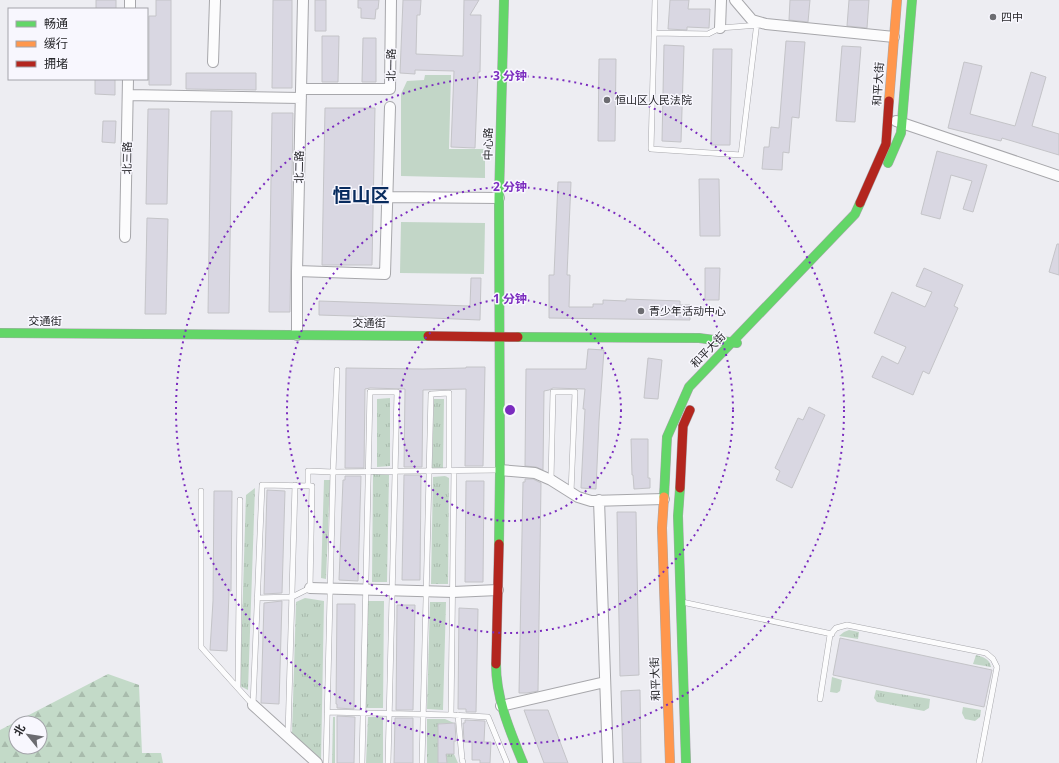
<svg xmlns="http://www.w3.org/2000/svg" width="1059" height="763" font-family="'Noto Sans','Noto Sans SC',sans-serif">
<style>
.grass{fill:url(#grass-tufts)}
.forest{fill:url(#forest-firs);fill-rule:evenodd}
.garden{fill:#c2d6c7}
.building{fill:#d9d7e2;stroke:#c4c4c8}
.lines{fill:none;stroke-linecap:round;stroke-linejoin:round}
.lane-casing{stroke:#a7a7ab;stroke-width:6}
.street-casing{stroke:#a7a7ab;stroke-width:12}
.fast-casing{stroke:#a7a7ab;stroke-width:10}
.slow-casing{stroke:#a7a7ab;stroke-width:10}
.jam-casing{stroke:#a7a7ab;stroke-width:10}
.lane{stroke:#fcfcfd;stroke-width:5}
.street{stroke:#fcfcfd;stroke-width:10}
.fast{stroke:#63d668;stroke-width:9}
.slow{stroke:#ff974d;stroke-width:9}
.jam{stroke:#b3261e;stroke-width:9}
.ring{fill:none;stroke:#7b2cbf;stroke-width:2;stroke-dasharray:2 4}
.poi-dot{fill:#6c6c71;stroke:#f8f7fe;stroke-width:1.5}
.labels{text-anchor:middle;stroke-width:3;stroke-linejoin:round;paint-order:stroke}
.poi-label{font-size:11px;fill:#27272b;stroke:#f8f7fe;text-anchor:start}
.street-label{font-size:11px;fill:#27272b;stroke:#f8f7fe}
.town-label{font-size:19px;font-weight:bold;fill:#082b5e;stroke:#f8f7fe}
.centre{fill:#7b2cbf;stroke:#f8f7fe;stroke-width:2}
.ring-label{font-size:12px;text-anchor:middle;font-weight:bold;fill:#7b2cbf;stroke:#f8f7fe;stroke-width:3;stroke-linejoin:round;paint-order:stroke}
</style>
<defs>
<pattern id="grass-tufts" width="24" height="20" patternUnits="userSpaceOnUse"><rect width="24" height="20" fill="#c2d6c7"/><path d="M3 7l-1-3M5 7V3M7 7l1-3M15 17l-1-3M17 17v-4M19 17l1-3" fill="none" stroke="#a7b8ab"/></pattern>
<pattern id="forest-firs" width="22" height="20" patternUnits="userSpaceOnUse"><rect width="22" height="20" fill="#c3dac8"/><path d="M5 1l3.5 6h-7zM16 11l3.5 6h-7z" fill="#a8bbac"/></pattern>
</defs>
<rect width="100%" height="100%" fill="#ededf2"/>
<path class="grass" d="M390 398V466L377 467V399Z
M434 399H444L443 468H432Z
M373 474 389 475 387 582H372Z
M445 476 449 478 448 584H431L433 477Z
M324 480H330L326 579 321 578Z
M255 488 248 690 240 686 246 495Z
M305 598 324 601 321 762 292 734 296 602Z
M367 601H384L383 708H366Z
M430 602H446L443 710 427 709Z
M849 630 859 632 858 639 839 636 844 632Z
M976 655C983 657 990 659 991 667L973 664Z
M832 677 842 680 840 691 837 693 830 692Z
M876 690 930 699 929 708 924 711 877 702 874 698Z
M963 707 981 710 980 717 975 721 965 719 962 713Z
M333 717H335V763H332Z
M368 717H383V763H366Z
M427 719H445L454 723 438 724V754H454L458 763H427Z"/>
<path class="forest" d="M108 674 139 685 142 753H161L163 763H0V730ZM16 723H40V747H16Z"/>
<path class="garden" d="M425 75H451L449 149H485V178L401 176V94L407 81 424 80Z
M401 222 485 223 484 274 400 273Z"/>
<path class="building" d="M96 0H116V9H96Z
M156 0H171V85H149V16H156Z
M273 0H292V88H272Z
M315 0H326V31H315Z
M358 0H379L378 9H376L375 19 361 18V8H358Z
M403 0H421L420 15H417L416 54 463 56 464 0H479L470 15H481L480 72H478L475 148 451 147 454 71 415 70V74L400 73Z
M670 0H689L688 9H710L709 28 687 27V30L668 29Z
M790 0H810L808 22 789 20Z
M849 0H869L867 28 847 26Z
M322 36H339L338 82H322Z
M363 38H376V82H362Z
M786 41 805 42 799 118 792 117 789 153 783 152 782 170 762 169 764 147H769L771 127 779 128Z
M664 45 684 46 681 142 662 141Z
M842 46 861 47 855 122 836 121Z
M713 49H732L730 145H711Z
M599 59H616L615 141H598Z
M964 62 982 66 970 114 1015 126 1031 72 1046 77 1032 126 1059 134V155L1002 138 1001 141 948 128Z
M186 73H256V90L186 89Z
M95 79H115V95L95 94Z
M325 108H375L372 265H322Z
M148 109H169L167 204H146Z
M211 111H232L229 313H208Z
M272 113H293L290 312H269Z
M103 121H116L115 143 102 142Z
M937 151 987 165 973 212 963 209 972 181 951 175 940 219 921 214Z
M699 179H719L720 236H700Z
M558 182H571L567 275H570L569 307H593V304H603V300L626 301V299L680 301V305H690V320L549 318V275H554Z
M147 218 168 219 166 314H145Z
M1057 244H1059V275L1049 272Z
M705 268H720L719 300H705Z
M924 268 963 285 954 306 958 308 929 374 923 371 913 395 872 377 882 356 898 364 906 347 874 333 892 292 925 307 932 292 916 286Z
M471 278H481L480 320 383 316V317L319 315V301L470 306Z
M588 349 604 350 599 421 596 489 581 488 585 409H583L585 389 553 388 549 390 544 391 543 470 536 467 525 466 526 369H586Z
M648 358 662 360 658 399 644 398Z
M466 367H485L483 466H465L466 389 423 390 422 467H404L405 389 370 388 365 389 364 468H345L346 368 423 369 466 368Z
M809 407 825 415 792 488 776 480 780 471 775 468 798 418 803 420Z
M631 439H648V478H650V488L634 489 633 475H632Z
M404 475H421L420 580H402Z
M345 476H361L358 581 339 580 343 480H345Z
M525 479H533L541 483 538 691 527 693H519L523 482H525Z
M466 481H484L483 582H465Z
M267 490 285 491 282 593 264 594Z
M214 491H232L231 591H229L227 651 210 650 213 601Z
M617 512H636L639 675 620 676Z
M282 601 279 704 261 703 264 603Z
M337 604H355L354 709 337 708V704H336Z
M397 605H415L413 710H396Z
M459 608 478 609 476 712H466V709H458Z
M840 638 992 670 984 707 833 675Z
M640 690 641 763H623L621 691Z
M524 710H548L568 763H544Z
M337 716 355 717 354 763H337Z
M395 718H413V763H394Z
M465 720 485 721 484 742H491L490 763H480V760H472V742H464L463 723H465Z
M455 723 456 741H454V754H446L447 763H438V724Z"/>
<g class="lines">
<defs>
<path id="lane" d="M655 0 651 149 741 155 757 22
M654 33 708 34 720 28 759 25
M551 480 553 392H575L571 493
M308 486V471L333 472 337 370
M201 491V647L253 705 262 485 312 486 310 588 292 597 257 598
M682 602 832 634
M238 687 240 500
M820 699 830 635 836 628 847 625 986 653 993 659 997 667 979 763
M327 712 451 715 454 471
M451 715 488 717 507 763
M458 715 462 759 463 763
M288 735 295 485
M326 763 333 472 499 470
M362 763 370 392H397L388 763
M422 763 431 394 449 393V471"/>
<path id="street" d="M735 0 752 20 766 24 894 37
M130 9V0
M720 28 721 0
M213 62 215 0
M301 89H390L391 0
M128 95 301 98
M896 121 1059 176
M388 197 499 198
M125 237 128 79
M297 271 385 274 390 107
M297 335V271L303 0
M500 470 535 473 551 480 578 497 591 501 664 499
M599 500 608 763
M310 588 453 592 498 590
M253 705 317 763
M501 706 605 682"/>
<path id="fast" d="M888 163 901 133 912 0
M0 333 428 336
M518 337 699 338 737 343
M680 488 678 516 686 763
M664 497 667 437 689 387 855 214 860 203
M499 544 500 470 499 198 504 0
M496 664C496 699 510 731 523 763"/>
<path id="slow" d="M889 101 897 0
M664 497 662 528 670 763"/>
<path id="jam" d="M860 203 886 144 889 101
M428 336 518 337
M680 488 683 426 690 410
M496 664 499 544"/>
</defs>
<use href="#lane" class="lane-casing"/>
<use href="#street" class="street-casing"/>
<use href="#fast" class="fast-casing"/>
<use href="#slow" class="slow-casing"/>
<use href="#jam" class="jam-casing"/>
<use href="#lane" class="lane"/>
<use href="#street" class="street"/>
<use href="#fast" class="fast"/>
<use href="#slow" class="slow"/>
<use href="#jam" class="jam"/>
</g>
<g class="ring">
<circle cx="510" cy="410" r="111"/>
<circle cx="510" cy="410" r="223"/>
<circle cx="510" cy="410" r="334"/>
</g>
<g class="poi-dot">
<circle cx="993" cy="17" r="4"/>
<circle cx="607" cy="100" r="4"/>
<circle cx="641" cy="311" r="4"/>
</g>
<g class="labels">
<g class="poi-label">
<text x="1001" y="21">四中</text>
<text x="615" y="104">恒山区人民法院</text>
<text x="649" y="315">青少年活动中心</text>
</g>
<g class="street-label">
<text transform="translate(391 65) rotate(-89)" y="4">北一路</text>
<text transform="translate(878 84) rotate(-86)" y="4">和平大街</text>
<text transform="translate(488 144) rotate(-89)" y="4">中心路</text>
<text transform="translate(127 158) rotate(-89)" y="4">北三路</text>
<text transform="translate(299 167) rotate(-89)" y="4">北二路</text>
<text x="45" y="325">交通街</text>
<text x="369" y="327">交通街</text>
<text transform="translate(708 350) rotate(-46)" y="4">和平大街</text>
<text transform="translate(655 679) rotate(-92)" y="4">和平大街</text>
</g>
<g class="town-label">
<text x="361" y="202">恒山区</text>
</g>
</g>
<circle cx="510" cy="410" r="6" class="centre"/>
<g class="ring-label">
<text x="510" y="80">3 分钟</text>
<text x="510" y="191">2 分钟</text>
<text x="510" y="303">1 分钟</text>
</g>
<rect x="8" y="8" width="140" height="72" fill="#f8f7fe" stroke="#a4a4aa"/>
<rect x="16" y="21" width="20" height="6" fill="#63d668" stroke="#a4a4aa"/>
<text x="44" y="28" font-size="12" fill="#27272b">畅通</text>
<rect x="16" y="41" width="20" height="6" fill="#ff974d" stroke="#a4a4aa"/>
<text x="44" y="48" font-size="12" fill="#27272b">缓行</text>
<rect x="16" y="61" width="20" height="6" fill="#b3261e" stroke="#a4a4aa"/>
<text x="44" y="68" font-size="12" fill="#27272b">拥堵</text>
<g transform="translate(28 735) rotate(300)"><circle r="19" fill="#f8f7fe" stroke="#a4a4aa"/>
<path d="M0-3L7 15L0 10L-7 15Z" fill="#6c6c71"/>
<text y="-6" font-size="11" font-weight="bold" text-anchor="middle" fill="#27272b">北</text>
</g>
</svg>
